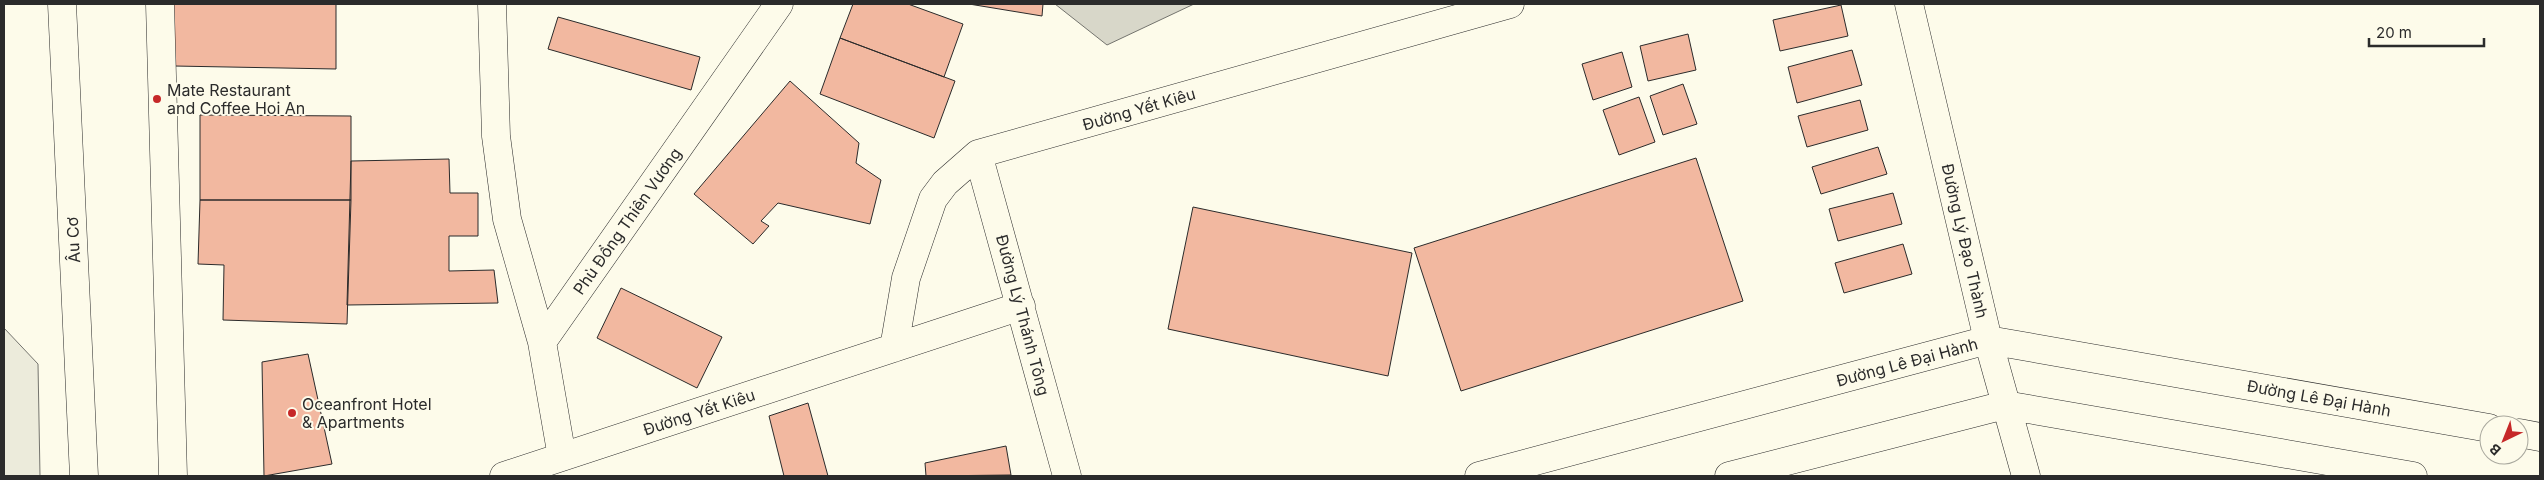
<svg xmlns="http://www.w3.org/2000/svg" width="2544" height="480" font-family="Inter,sans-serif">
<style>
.green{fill:#ecebdb;stroke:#74746e}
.water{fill:#d8d7c9;stroke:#74746e}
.building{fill:#f2b8a0;stroke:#2b2b2b}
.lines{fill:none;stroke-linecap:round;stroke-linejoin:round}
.minor-casing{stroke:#2b2b2b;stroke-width:29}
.major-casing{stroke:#2b2b2b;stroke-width:29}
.minor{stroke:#fdfbea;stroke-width:28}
.major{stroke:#fdfbea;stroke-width:28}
.poi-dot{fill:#c62828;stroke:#fdfbea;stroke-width:2}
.labels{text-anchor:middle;stroke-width:4;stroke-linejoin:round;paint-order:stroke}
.poi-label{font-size:16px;fill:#2b2b2b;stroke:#fdfbea;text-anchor:start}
.street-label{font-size:16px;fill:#2b2b2b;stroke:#fdfbea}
</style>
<rect width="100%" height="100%" fill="#fdfbea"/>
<path class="green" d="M4 328 38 364 40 476H4Z"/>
<path class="water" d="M1055 4H1194L1107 45Z"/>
<path class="building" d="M172 4H336V69L174 66Z
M853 4H908L963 24 944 77 840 38Z
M969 4H1043L1042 16Z
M1841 5 1848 36 1780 51 1773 20Z
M558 17 700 57 691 90 548 49Z
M1688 34 1696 70 1648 81 1640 46Z
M840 38 955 81 934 138 820 94Z
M1852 50 1862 85 1797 103 1788 67Z
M1622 52 1632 87 1593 100 1582 64Z
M790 81 859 143 856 163 881 180 870 224 778 203 761 221 769 226 753 244 694 194Z
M1683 84 1697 124 1663 135 1650 96Z
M1639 97 1655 142 1619 155 1603 110Z
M1860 100 1868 130 1807 147 1798 116Z
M200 115 351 116V200H200Z
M1878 147 1887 174 1821 194 1812 167Z
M1696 158 1743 301 1461 391 1414 248Z
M449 159 450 193H478V236H449V271L494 270 498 303 347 305 351 161Z
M1893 193 1902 224 1838 241 1829 209Z
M200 200H351L347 324 223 320 224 265 198 264Z
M1193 207 1412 253 1388 376 1168 329Z
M1903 244 1912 274 1844 293 1835 263Z
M621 288 722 337 697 388 597 338Z
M308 354 332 464 264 476 262 362Z
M808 403 828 476H784L769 416Z
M1006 446 1011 475 926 476 925 463Z"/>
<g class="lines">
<defs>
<path id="minor" d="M160 4 173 476
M492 4 496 136 507 219 542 342
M1909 4 1988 340 2026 476
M978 154 1067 476
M894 348 906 278 933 199 945 183 978 154 1510 4
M2519 433 2540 437
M562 457 542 342 779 4
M504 476 1021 306
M1479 476 1988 340 2489 428
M1729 476 2005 405 2413 476"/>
<path id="major" d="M62 4 84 476"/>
</defs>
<use href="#minor" class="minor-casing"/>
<use href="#major" class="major-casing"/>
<use href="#minor" class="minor"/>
<use href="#major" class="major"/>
</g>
<g class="poi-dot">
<circle cx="157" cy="99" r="5"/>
<circle cx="292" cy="413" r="5"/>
</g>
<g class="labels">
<g class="poi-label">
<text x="167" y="96">Mate Restaurant<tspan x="167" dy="18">and Coffee Hoi An</tspan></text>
<text x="302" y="410">Oceanfront Hotel<tspan x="302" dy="18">&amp; Apartments</tspan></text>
</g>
<g class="street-label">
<text transform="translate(1139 109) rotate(-16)" y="6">Đường Yết Kiêu</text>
<text transform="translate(627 221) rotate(-55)" y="6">Phù Đổng Thiên Vương</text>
<text transform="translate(73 240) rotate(-93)" y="6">Âu Cơ</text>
<text transform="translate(1965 241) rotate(77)" y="6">Đường Lý Đạo Thành</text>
<text transform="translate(1023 315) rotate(75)" y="6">Đường Lý Thánh Tông</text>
<text transform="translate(1907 362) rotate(-15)" y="6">Đường Lê Đại Hành</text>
<text transform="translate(2319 398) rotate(10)" y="6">Đường Lê Đại Hành</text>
<text transform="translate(699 412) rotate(-18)" y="6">Đường Yết Kiêu</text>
</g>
</g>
<rect width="2544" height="480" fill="none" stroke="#2b2b2b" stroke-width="10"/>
<g transform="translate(2504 440) rotate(223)"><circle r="24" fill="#fdfbea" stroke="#a9a89e"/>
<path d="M0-4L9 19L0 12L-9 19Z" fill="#c62828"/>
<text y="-8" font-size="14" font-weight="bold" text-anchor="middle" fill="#2b2b2b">B</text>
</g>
<path d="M2369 38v8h115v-8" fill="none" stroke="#2b2b2b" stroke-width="2.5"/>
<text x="2376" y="38" font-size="15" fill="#2b2b2b" stroke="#fdfbea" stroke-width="4" paint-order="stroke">20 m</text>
</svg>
